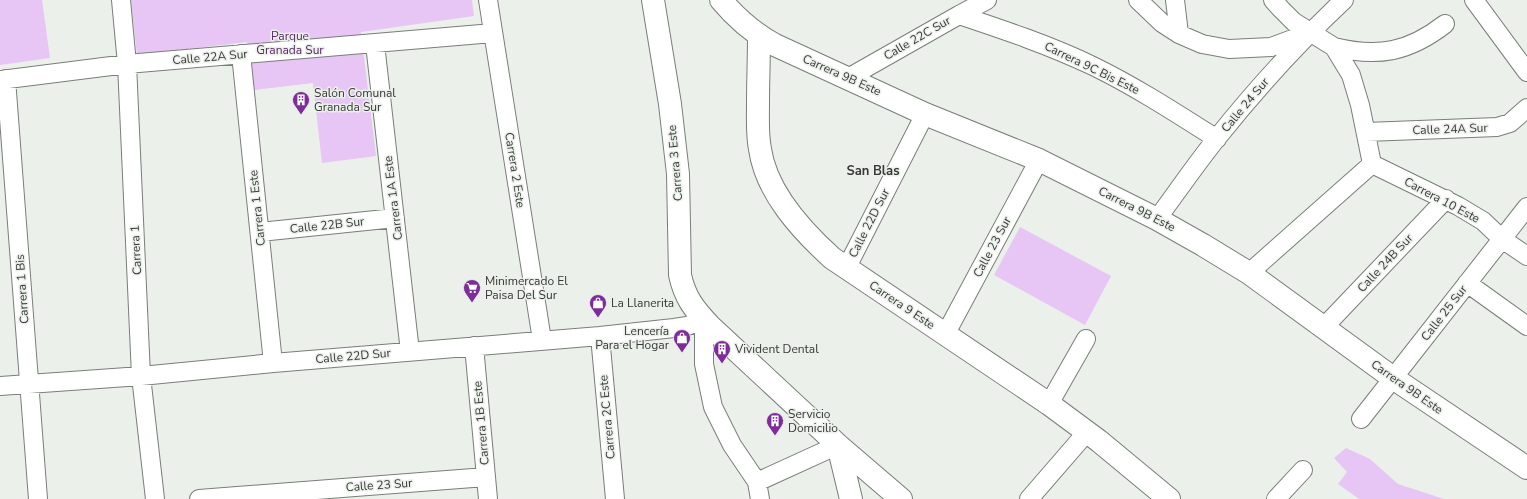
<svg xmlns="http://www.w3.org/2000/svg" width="1527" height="499" font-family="'Nunito Sans',sans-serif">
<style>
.green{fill:#e7c5f5}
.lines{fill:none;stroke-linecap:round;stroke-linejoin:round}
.street-casing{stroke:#797e79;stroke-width:20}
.secondary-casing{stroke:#797e79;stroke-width:24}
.street{stroke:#fff;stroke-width:18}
.secondary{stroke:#fff;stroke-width:22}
.labels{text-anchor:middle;stroke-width:3;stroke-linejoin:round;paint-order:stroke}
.park-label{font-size:12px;fill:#562b66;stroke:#ebf0ea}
.street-label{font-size:12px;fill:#373937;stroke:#ebf0ea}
.poi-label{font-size:12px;fill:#373937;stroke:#ebf0ea;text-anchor:start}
.neighbourhood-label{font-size:13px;font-weight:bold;fill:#373937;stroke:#ebf0ea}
</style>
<rect width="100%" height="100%" fill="#ebf0ea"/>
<path class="green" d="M0 0H42L50 58 0 65Z
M131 0H472L474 16 361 32 376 156 322 163 313 83 254 90 247 42 137 55Z
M1020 227 1111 276 1085 325 994 275Z
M1346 448 1370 459 1398 484 1444 499H1359L1338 484 1347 472 1334 458Z"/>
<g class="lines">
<defs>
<path id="street" d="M121 0 127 64 141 376 155 499
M488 0 542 340
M1138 0 1162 23 1179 34 1202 44 1229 49 1271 47 1306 34
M1175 0 1179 34
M1273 0 1281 9 1294 22 1334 47 1351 75 1360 105 1372 164
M1474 0 1527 72
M959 15C1004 30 1049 45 1093 66 1136 87 1176 113 1217 139
M375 44 410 352
M1334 47C1378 58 1409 52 1445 24
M241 54 273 363
M848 78 959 15 987 0
M6 79 38 499
M0 80 127 64 493 33
M1366 132 1497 127 1510 123 1527 108
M1372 164 1458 206 1483 221 1502 239 1527 256
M1157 219C1177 192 1196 164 1217 138 1256 89 1298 43 1344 0
M260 232 395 218
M847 267 925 114
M1249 273 1372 164
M1467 283 1527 326
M1324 327 1446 199
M945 335 1039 160
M600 336 615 499
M474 346 488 499
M0 386 141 376 273 363 600 336 674 328 687 326 704 320V364L713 407 732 445 757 482 760 499
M1049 404 1086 339
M1361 419 1527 207
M757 482 838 445
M199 499 486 477
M1029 499 1087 432
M1276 499 1303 470"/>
<path id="secondary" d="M653 0 670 104 678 174 680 275C685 298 694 309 710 326L838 445 901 499
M721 0C737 19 753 33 775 45L925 114 1039 160 1157 219 1203 245 1249 273 1393 378 1527 468
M759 36C759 59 758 81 758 103 758 118 757 134 760 149 766 192 801 230 832 258L1049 404 1099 441 1169 499
M838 445 851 499"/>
</defs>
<use href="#street" class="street-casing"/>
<use href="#secondary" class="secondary-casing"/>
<use href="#street" class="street"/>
<use href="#secondary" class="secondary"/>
</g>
<defs>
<symbol id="building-pin" viewBox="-11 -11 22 30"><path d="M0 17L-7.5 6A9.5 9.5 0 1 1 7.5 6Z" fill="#7f2c9b" stroke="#ebf0ea"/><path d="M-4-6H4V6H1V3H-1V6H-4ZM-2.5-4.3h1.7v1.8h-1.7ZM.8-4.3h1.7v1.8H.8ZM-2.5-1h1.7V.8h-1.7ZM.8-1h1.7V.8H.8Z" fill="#fff"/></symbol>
<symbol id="supermarket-pin" viewBox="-11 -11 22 30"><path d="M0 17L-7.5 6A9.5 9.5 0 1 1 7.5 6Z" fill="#7f2c9b" stroke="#ebf0ea"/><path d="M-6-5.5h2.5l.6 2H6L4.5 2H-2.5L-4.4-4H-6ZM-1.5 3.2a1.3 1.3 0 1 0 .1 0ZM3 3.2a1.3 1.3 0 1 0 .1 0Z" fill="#fff"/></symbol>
<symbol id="shop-pin" viewBox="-11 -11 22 30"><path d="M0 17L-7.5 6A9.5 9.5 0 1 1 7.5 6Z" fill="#7f2c9b" stroke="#ebf0ea"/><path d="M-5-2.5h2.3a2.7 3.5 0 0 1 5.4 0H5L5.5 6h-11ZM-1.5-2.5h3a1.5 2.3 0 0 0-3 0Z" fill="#fff"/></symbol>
</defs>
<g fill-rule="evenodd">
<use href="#building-pin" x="291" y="90" width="20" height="27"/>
<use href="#supermarket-pin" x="462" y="278" width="20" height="27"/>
<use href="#shop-pin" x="588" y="293" width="20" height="27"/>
<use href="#shop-pin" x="672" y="328" width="20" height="27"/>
<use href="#building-pin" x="712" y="339" width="20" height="27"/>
<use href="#building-pin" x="765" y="411" width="20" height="27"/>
</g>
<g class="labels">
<g class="park-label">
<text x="290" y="40">Parque<tspan x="290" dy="14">Granada Sur</tspan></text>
</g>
<g class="street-label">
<text transform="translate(917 38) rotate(-30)" y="4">Calle 22C Sur</text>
<text transform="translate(210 57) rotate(-5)" y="4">Calle 22A Sur</text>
<text transform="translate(1092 68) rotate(26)" y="4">Carrera 9C Bis Este</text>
<text transform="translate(842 75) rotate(24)" y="4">Carrera 9B Este</text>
<text transform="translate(1245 105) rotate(-50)" y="4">Calle 24 Sur</text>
<text transform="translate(1450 129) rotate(-2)" y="4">Calle 24A Sur</text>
<text transform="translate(675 163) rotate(-95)" y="4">Carrera 3 Este</text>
<text transform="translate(515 170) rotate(81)" y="4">Carrera 2 Este</text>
<text transform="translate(393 198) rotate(-97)" y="4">Carrera 1A Este</text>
<text transform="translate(1442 200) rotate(28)" y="4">Carrera 10 Este</text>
<text transform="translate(257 208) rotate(-96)" y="4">Carrera 1 Este</text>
<text transform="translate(1137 209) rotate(27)" y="4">Carrera 9B Este</text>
<text transform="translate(869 223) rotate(-63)" y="4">Calle 22D Sur</text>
<text transform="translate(327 225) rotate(-6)" y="4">Calle 22B Sur</text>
<text transform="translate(992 247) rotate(-62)" y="4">Calle 23 Sur</text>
<text transform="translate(136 250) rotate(-93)" y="4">Carrera 1</text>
<text transform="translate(1385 263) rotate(-47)" y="4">Calle 24B Sur</text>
<text transform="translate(22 289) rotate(-94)" y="4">Carrera 1 Bis</text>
<text transform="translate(902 305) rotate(34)" y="4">Carrera 9 Este</text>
<text transform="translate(1444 313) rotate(-52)" y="4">Calle 25 Sur</text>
<text transform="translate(353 356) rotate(-5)" y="4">Calle 22D Sur</text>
<text transform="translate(1407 387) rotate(35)" y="4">Carrera 9B Este</text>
<text transform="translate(607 417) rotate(-95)" y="4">Carrera 2C Este</text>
<text transform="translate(481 423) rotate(-95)" y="4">Carrera 1B Este</text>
<text transform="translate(379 485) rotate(-4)" y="4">Calle 23 Sur</text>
</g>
<g class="poi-label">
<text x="314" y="97">Salón Comunal<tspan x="314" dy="14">Granada Sur</tspan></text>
<text x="485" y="285">Minimercado El<tspan x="485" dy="14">Paisa Del Sur</tspan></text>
<text x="611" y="307">La Llanerita</text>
<text x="669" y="335" text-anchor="end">Lencería<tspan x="669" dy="14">Para el Hogar</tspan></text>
<text x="735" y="353">Vivident Dental</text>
<text x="788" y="418">Servicio<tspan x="788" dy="14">Domicilio</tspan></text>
</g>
<g class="neighbourhood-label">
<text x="873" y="175">San Blas</text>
</g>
</g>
</svg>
